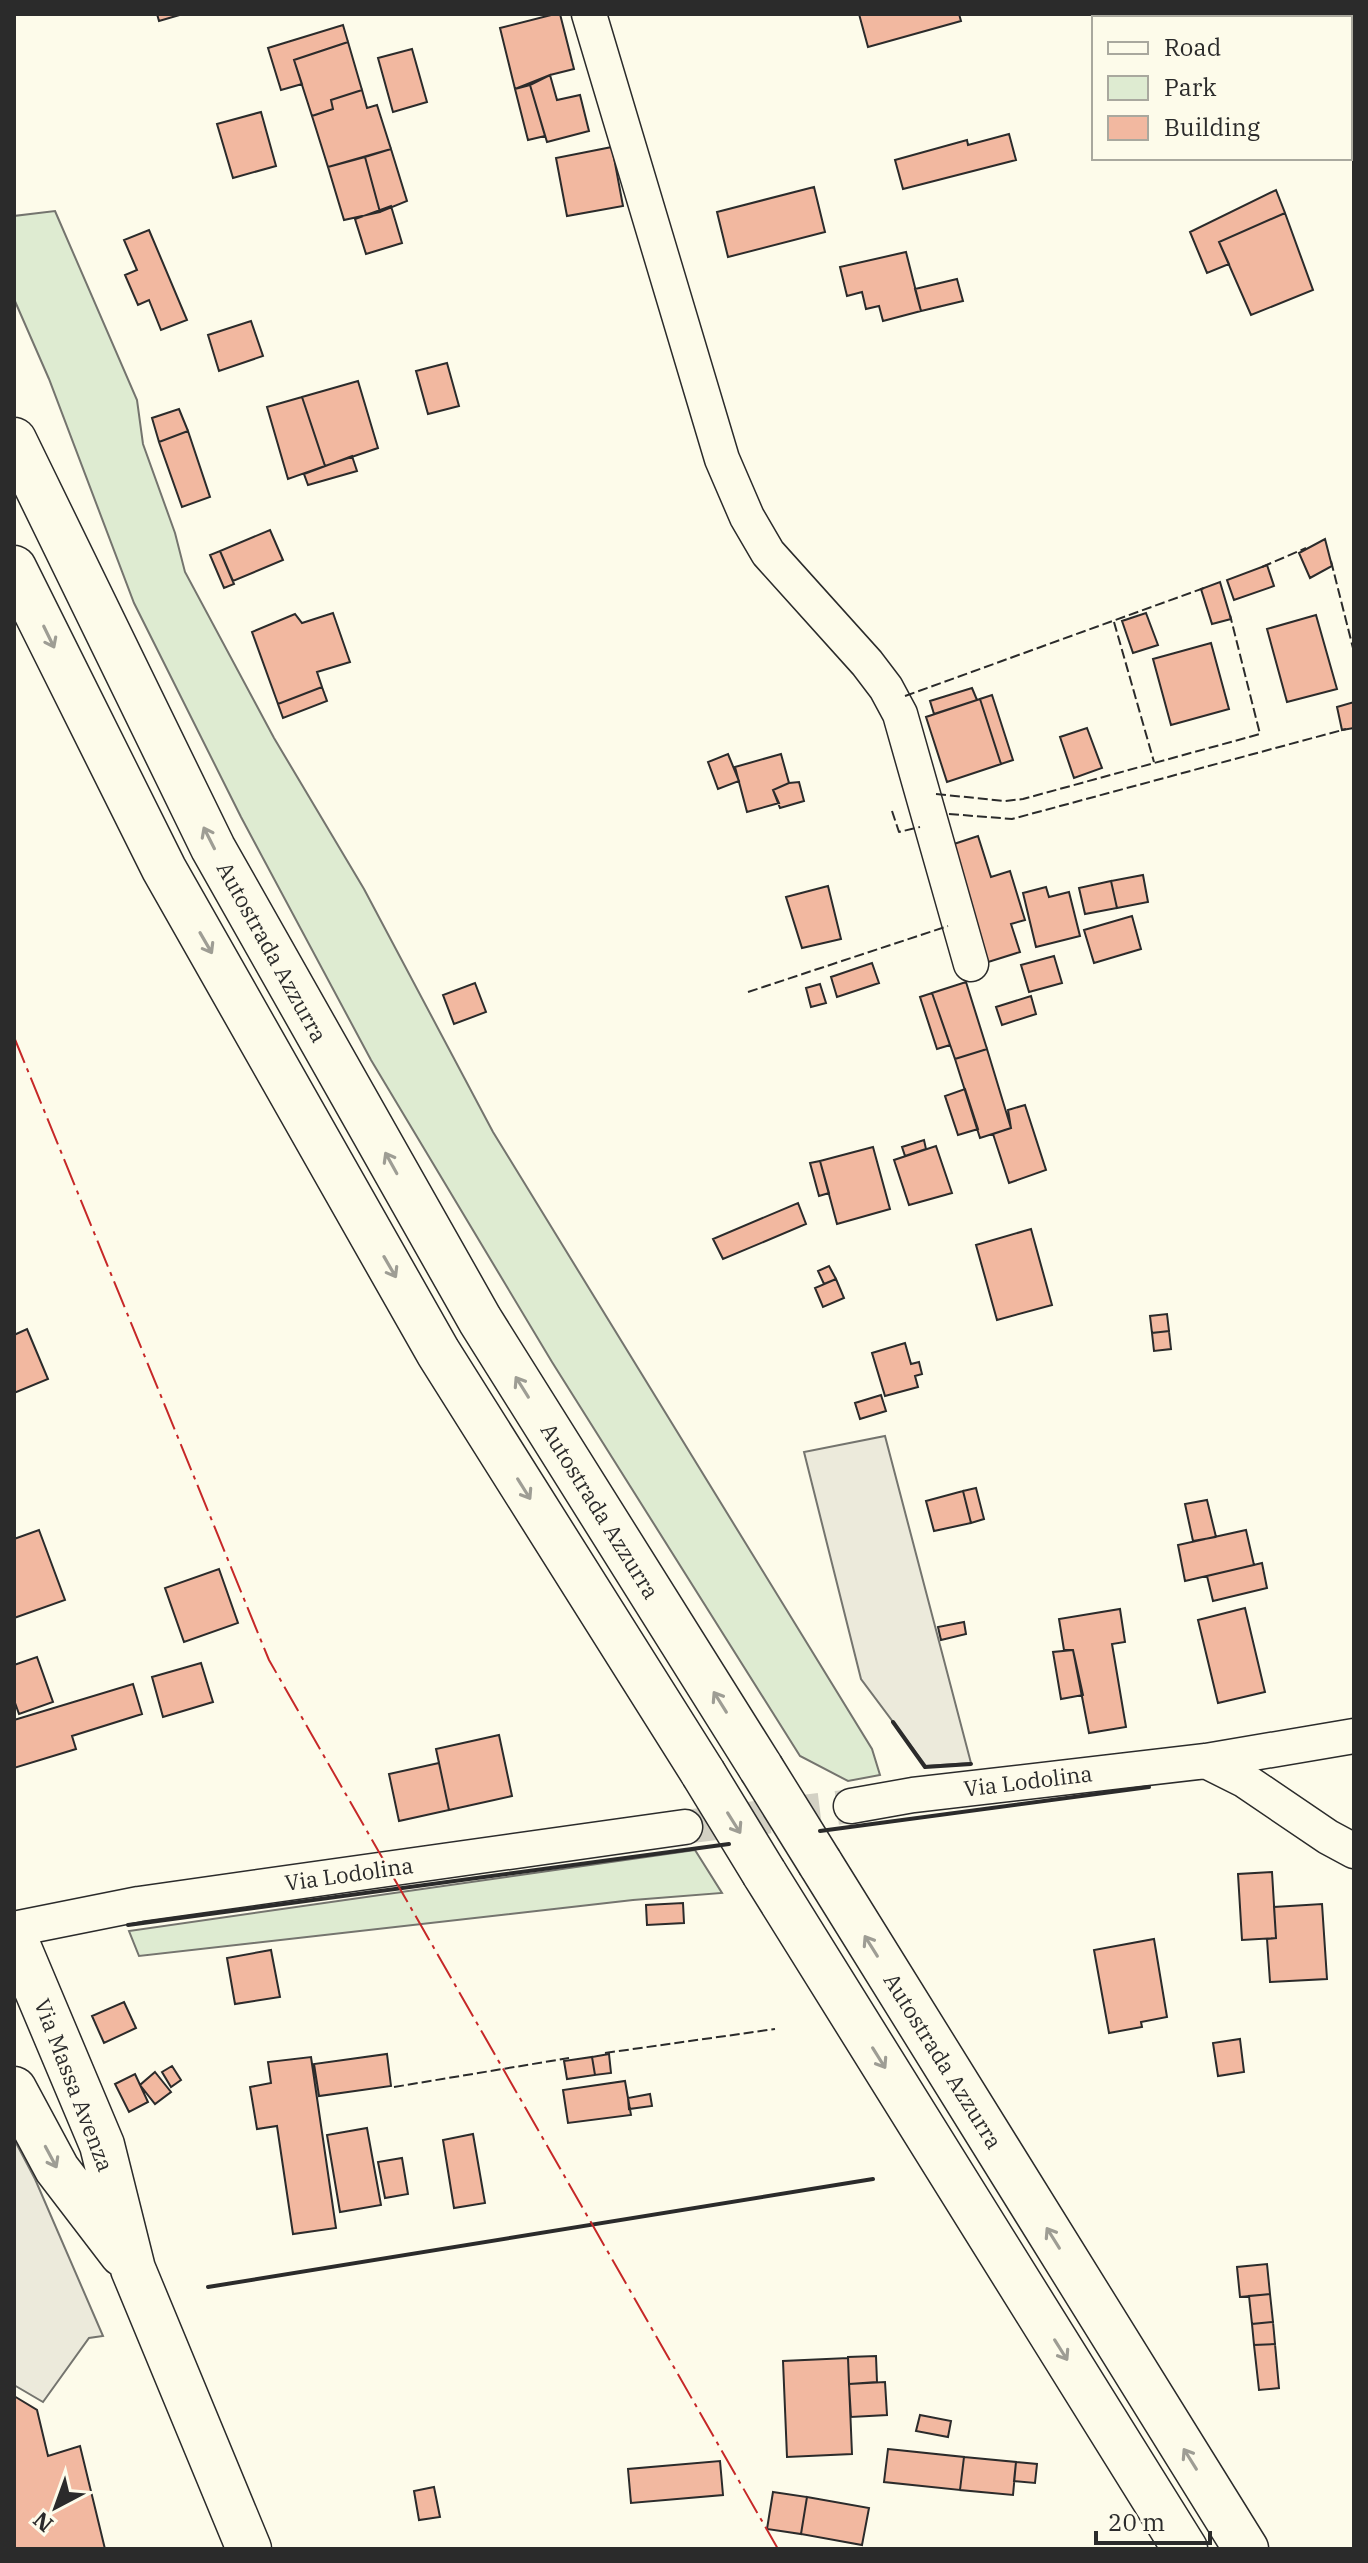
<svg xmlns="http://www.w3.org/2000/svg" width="1368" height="2563" font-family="'IBM Plex Serif',serif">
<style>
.green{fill:#deebd1;stroke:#74746e;stroke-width:2}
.parking{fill:#eceadb;stroke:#74746e;stroke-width:2}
.building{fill:#f2b8a0;stroke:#2b2b2b;stroke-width:2}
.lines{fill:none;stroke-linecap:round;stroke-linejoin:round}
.minor-tunnel{stroke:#d3d1c4;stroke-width:34;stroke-dasharray:34 17;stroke-linecap:butt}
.minor-casing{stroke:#2b2b2b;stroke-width:37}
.secondary-casing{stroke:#2b2b2b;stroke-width:47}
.motorway-casing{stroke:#2b2b2b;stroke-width:47}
.minor{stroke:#fdfbea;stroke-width:34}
.secondary{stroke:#fdfbea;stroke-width:44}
.motorway{stroke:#fdfbea;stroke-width:44}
.motorway-bridge-casing{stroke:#2b2b2b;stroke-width:47;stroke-linecap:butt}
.motorway-bridge{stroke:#fdfbea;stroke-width:44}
.fence{stroke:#2b2b2b;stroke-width:2;stroke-dasharray:10 4;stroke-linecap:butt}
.wall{stroke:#2b2b2b;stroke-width:4}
.power{stroke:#c62828;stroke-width:2;stroke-dasharray:28 6 4 6;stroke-linecap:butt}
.oneway{stroke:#9e9d94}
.labels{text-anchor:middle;stroke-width:6;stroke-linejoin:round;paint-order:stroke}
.street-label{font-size:22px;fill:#2b2b2b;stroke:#fdfbea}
</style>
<rect width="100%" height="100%" fill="#fdfbea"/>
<path class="green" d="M55 211 137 400 143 444 175 533 185 572 274 738 364 889 493 1132 872 1749 880 1775 848 1781 800 1756 552 1362 371 1060 241 817 134 603 49 379 14 299V216Z
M695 1850 722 1893 633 1900 139 1956 129 1931Z"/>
<path class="parking" d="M885 1436 971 1763 926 1766 861 1679 804 1452Z
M14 2139 35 2179 103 2336 89 2338 43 2402 14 2385Z"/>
<path class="building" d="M157 14H183L159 21Z
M555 14H560L574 69 550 75 515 89 500 28Z
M859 14H959L961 21 868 47Z
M343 25 348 42 294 60 302 84 281 90 268 48Z
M348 42 362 90 331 100 333 109 312 116 294 60Z
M412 49 427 102 393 112 378 58Z
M550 75 557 100 580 95 589 131 547 142 530 85Z
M530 85 545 136 528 140 515 89Z
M362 90 367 108 377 105 391 149 328 167 312 116 333 109 331 100Z
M261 112 276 166 233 178 217 124Z
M1009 134 1016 160 903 189 895 160 967 140 968 145Z
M612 147 623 206 567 216 556 158Z
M391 149 407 201 380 212 365 157Z
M365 157 380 212 344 220 328 167Z
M814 187 825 232 728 257 717 212Z
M1276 190 1285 213 1219 242 1229 264 1207 273 1190 232Z
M391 206 402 243 366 254 355 219Z
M1285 213 1313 290 1251 315 1219 242Z
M149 230 187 320 161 330 149 300 138 305 125 275 137 270 124 240Z
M906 252 921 311 883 321 879 306 866 309 862 292 847 296 840 267Z
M957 279 963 301 921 311 915 289Z
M251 321 263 356 219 371 208 335Z
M447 363 459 406 428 414 416 371Z
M358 381 378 448 325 466 302 397Z
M302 397 325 466 288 479 267 407Z
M179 409 188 431 159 442 152 418Z
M188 431 210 497 182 507 159 442Z
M352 456 357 471 308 485 304 474Z
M270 530 283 560 233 581 220 551Z
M1325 539 1332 566 1310 578 1299 553Z
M220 551 234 584 224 588 210 555Z
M1267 565 1274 586 1234 600 1227 580Z
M1220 582 1231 619 1212 624 1201 589Z
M333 613 350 662 317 672 322 687 278 704 252 632 295 614 302 623Z
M1146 613 1158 645 1133 653 1122 621Z
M1316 615 1337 689 1287 702 1267 629Z
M1211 643 1229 709 1171 725 1153 659Z
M322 687 327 701 283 718 278 704Z
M972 688 977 700 934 714 930 701Z
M992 695 1013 760 1001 764 980 699Z
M980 699 1001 764 947 782 926 717Z
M1354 702V728L1342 730 1337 707Z
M1087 728 1102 768 1074 778 1060 737Z
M728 754 739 781 718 789 708 762Z
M781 754 789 783 773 790 779 803 747 812 735 767Z
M799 782 804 801 780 808 773 790 789 783Z
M978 836 991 877 1010 871 1025 920 1011 924 1020 952 985 963 948 846Z
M1143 875 1148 902 1117 908 1111 881Z
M1111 881 1117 908 1085 914 1079 888Z
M828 886 841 939 802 948 786 897Z
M1046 887 1049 897 1069 892 1080 936 1036 947 1023 893Z
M1132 916 1141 949 1094 963 1084 930Z
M1054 956 1062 983 1029 992 1021 965Z
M872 963 879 983 837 997 831 977Z
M966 982 987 1049 955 1059 932 993Z
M475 983 486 1012 454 1024 443 995Z
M820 984 826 1003 811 1007 806 988Z
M932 993 950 1045 937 1049 920 997Z
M1031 996 1036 1014 1002 1025 996 1007Z
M987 1049 1011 1128 980 1138 955 1059Z
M965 1089 978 1129 958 1135 945 1096Z
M1025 1105 1046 1170 1009 1183 993 1134 1011 1128 1008 1110Z
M924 1140 926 1149 905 1156 902 1147Z
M936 1146 952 1193 909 1205 894 1160Z
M873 1147 890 1209 837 1224 820 1161Z
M820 1161 829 1193 819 1196 810 1163Z
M798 1203 806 1224 723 1259 713 1239Z
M1031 1229 1052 1305 997 1320 976 1245Z
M829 1266 836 1279 824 1284 818 1271Z
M836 1279 844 1298 823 1307 815 1288Z
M1167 1314 1169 1331 1152 1333 1150 1316Z
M27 1329 48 1379 14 1393V1335Z
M1169 1331 1171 1349 1154 1351 1152 1333Z
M905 1343 911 1364 919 1362 922 1374 915 1376 918 1387 885 1396 872 1353Z
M881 1395 886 1411 860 1419 855 1403Z
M976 1488 984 1519 971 1523 963 1491Z
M963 1491 971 1523 934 1531 926 1501Z
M1207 1500 1216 1537 1193 1541 1185 1504Z
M39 1530 65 1600 14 1618V1539Z
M1246 1530 1254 1565 1185 1581 1178 1545Z
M1262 1563 1267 1588 1213 1601 1207 1576Z
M219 1569 238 1623 184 1642 165 1588Z
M1245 1608 1265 1692 1218 1703 1198 1620Z
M1120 1609 1125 1642 1112 1644 1126 1727 1089 1733 1073 1650H1064L1059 1619Z
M964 1622 966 1634 941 1640 938 1627Z
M1073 1650 1083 1695 1061 1699 1053 1652Z
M37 1657 53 1702 19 1714 14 1700V1665Z
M201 1663 213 1702 163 1717 152 1677Z
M133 1684 142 1714 72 1736 76 1749 14 1768V1720Z
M499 1735 512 1796 449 1810 436 1749Z
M439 1763 449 1810 399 1821 389 1774Z
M1272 1872 1276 1938 1242 1940 1238 1874Z
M683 1903 684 1923 647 1925 646 1905Z
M1322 1904 1327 1979 1270 1982 1267 1939 1276 1938 1274 1907Z
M1154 1939 1167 2017 1141 2022 1142 2027 1109 2033 1094 1950Z
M271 1950 280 1997 235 2004 227 1958Z
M124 2002 136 2028 104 2043 92 2016Z
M1240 2039 1244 2072 1218 2076 1213 2043Z
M387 2054 391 2086 319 2096 314 2064Z
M609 2054 611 2073 595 2075 592 2057Z
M311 2057 336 2228 293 2234 277 2126 257 2129 250 2087 271 2083 268 2062Z
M592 2057 595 2075 567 2079 564 2061Z
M172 2066 181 2080 171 2087 162 2072Z
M155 2072 171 2092 155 2104 140 2085Z
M135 2074 148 2102 129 2112 115 2084Z
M625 2081 631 2115 568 2123 563 2090Z
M650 2094 652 2106 629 2109 628 2098Z
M367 2128 381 2205 340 2212 327 2135Z
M473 2134 485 2203 454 2208 443 2140Z
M402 2158 408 2194 385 2198 378 2162Z
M1267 2264 1270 2294 1240 2297 1237 2267Z
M1270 2294 1273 2322 1252 2324 1249 2296Z
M1273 2322 1275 2344 1254 2345 1252 2324Z
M1275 2344 1279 2388 1259 2390 1254 2345Z
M876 2356 877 2382 849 2384 848 2357Z
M848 2358 852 2454 787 2457 783 2361Z
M885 2382 887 2415 851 2417 849 2384Z
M14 2396 37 2410 48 2456 80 2446 105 2549H14Z
M920 2415 951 2421 948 2437 916 2431Z
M888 2449 964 2457 960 2490 884 2482Z
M964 2457 1016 2462 1013 2495 960 2490Z
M720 2461 723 2495 631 2503 628 2469Z
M1016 2462 1037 2464 1035 2483 1014 2481Z
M434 2487 440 2517 419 2520 414 2491Z
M773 2492 807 2497 801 2534 767 2529Z
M807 2497 869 2508 862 2545 801 2534Z"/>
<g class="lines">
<path class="minor-tunnel" d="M685 1827 851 1806"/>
<defs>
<path id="minor" d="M589 14 722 459 747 517 768 553 867 663 886 688 900 714 971 964
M1188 14 1198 18
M1350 85 1354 86
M1206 1761 1244 1780 1328 1837 1354 1851
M851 1806 913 1795 1206 1761 1354 1736
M14 1929 139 1904 685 1827"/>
<path id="secondary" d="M14 1936 102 2145 133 2269 249 2549
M14 2089 57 2169 122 2254"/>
<path id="motorway" d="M14 440 213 848 480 1320 761 1768
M14 568 164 869 438 1352 703 1773
M820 1863 1246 2549
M764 1873 1185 2549"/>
</defs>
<use href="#minor" class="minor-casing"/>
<use href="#secondary" class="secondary-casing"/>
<use href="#motorway" class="motorway-casing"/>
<use href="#minor" class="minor"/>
<use href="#secondary" class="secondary"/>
<use href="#motorway" class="motorway"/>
<defs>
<path id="motorway-bridge" d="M761 1768 820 1863
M703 1773 764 1873"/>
</defs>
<use href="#motorway-bridge" class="motorway-bridge-casing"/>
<use href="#motorway-bridge" class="motorway-bridge"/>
<path class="fence" d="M1161 14 1170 18
M1233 14 1243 18
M1350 65 1354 67
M1350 108 1354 107
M1331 561 1354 652
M1262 567 1306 548
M1114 622 1154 762
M905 696 1204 588
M936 794 1005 801 1023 799 1260 734 1230 615
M892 811 899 832 920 827
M949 814 1012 819 1346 729
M748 992 948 926
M605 2053 775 2029
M394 2087 569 2058"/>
<path class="wall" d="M893 1722 925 1767 971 1764
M820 1831 1149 1787
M128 1925 729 1844
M208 2287 873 2179"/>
<path class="power" d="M14 1037 269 1660 778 2549"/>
</g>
<defs><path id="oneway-shaft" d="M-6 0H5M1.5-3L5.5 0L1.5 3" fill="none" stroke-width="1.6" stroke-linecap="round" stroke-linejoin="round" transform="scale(2)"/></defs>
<g class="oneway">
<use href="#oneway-shaft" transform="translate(49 637) rotate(64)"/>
<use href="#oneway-shaft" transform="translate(209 838) rotate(-117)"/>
<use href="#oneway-shaft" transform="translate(206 943) rotate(60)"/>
<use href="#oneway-shaft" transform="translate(391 1163) rotate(-119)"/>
<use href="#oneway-shaft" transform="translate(390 1267) rotate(60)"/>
<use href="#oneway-shaft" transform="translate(522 1387) rotate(-122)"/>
<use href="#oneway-shaft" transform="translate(524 1489) rotate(58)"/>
<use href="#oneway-shaft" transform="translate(720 1702) rotate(-122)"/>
<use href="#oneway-shaft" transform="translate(734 1823) rotate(58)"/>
<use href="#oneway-shaft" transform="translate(871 1946) rotate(-122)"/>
<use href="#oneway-shaft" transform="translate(879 2058) rotate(58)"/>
<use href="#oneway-shaft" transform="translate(51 2157) rotate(62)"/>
<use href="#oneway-shaft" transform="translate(1053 2238) rotate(-122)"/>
<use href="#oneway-shaft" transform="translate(1061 2350) rotate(58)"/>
<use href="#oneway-shaft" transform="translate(1190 2459) rotate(-122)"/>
</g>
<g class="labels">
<g class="street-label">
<text transform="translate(272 952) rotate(61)" y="8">Autostrada Azzurra</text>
<text transform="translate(600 1511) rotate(58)" y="8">Autostrada Azzurra</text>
<text transform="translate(1028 1781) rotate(-7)" y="8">Via Lodolina</text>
<text transform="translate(349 1874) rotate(-8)" y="8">Via Lodolina</text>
<text transform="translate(943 2061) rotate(58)" y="8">Autostrada Azzurra</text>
<text transform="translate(74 2085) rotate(69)" y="8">Via Massa Avenza</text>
</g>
</g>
<rect width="1368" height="2563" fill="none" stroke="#2b2b2b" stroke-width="32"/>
<rect x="1092" y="16" width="260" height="144" fill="#fdfbea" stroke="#a9a89e" stroke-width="2"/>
<rect x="1108" y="42" width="40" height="12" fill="#fdfbea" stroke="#a9a89e" stroke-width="2"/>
<text x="1164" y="56" font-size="24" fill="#2b2b2b">Road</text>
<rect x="1108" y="76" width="40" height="24" fill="#deebd1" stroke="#a9a89e" stroke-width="2"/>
<text x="1164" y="96" font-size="24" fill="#2b2b2b">Park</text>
<rect x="1108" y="116" width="40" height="24" fill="#f2b8a0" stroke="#a9a89e" stroke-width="2"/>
<text x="1164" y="136" font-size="24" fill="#2b2b2b">Building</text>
<g transform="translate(56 2507) rotate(221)" stroke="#fdfbea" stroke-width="6" paint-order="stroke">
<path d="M0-6L14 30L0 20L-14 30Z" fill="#2b2b2b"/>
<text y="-12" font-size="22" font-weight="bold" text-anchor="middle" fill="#2b2b2b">N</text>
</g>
<path d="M1096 2531v12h114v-12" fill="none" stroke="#2b2b2b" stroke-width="4"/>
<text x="1108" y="2531" font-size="24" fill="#2b2b2b" stroke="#fdfbea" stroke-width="6" paint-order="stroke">20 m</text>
</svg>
